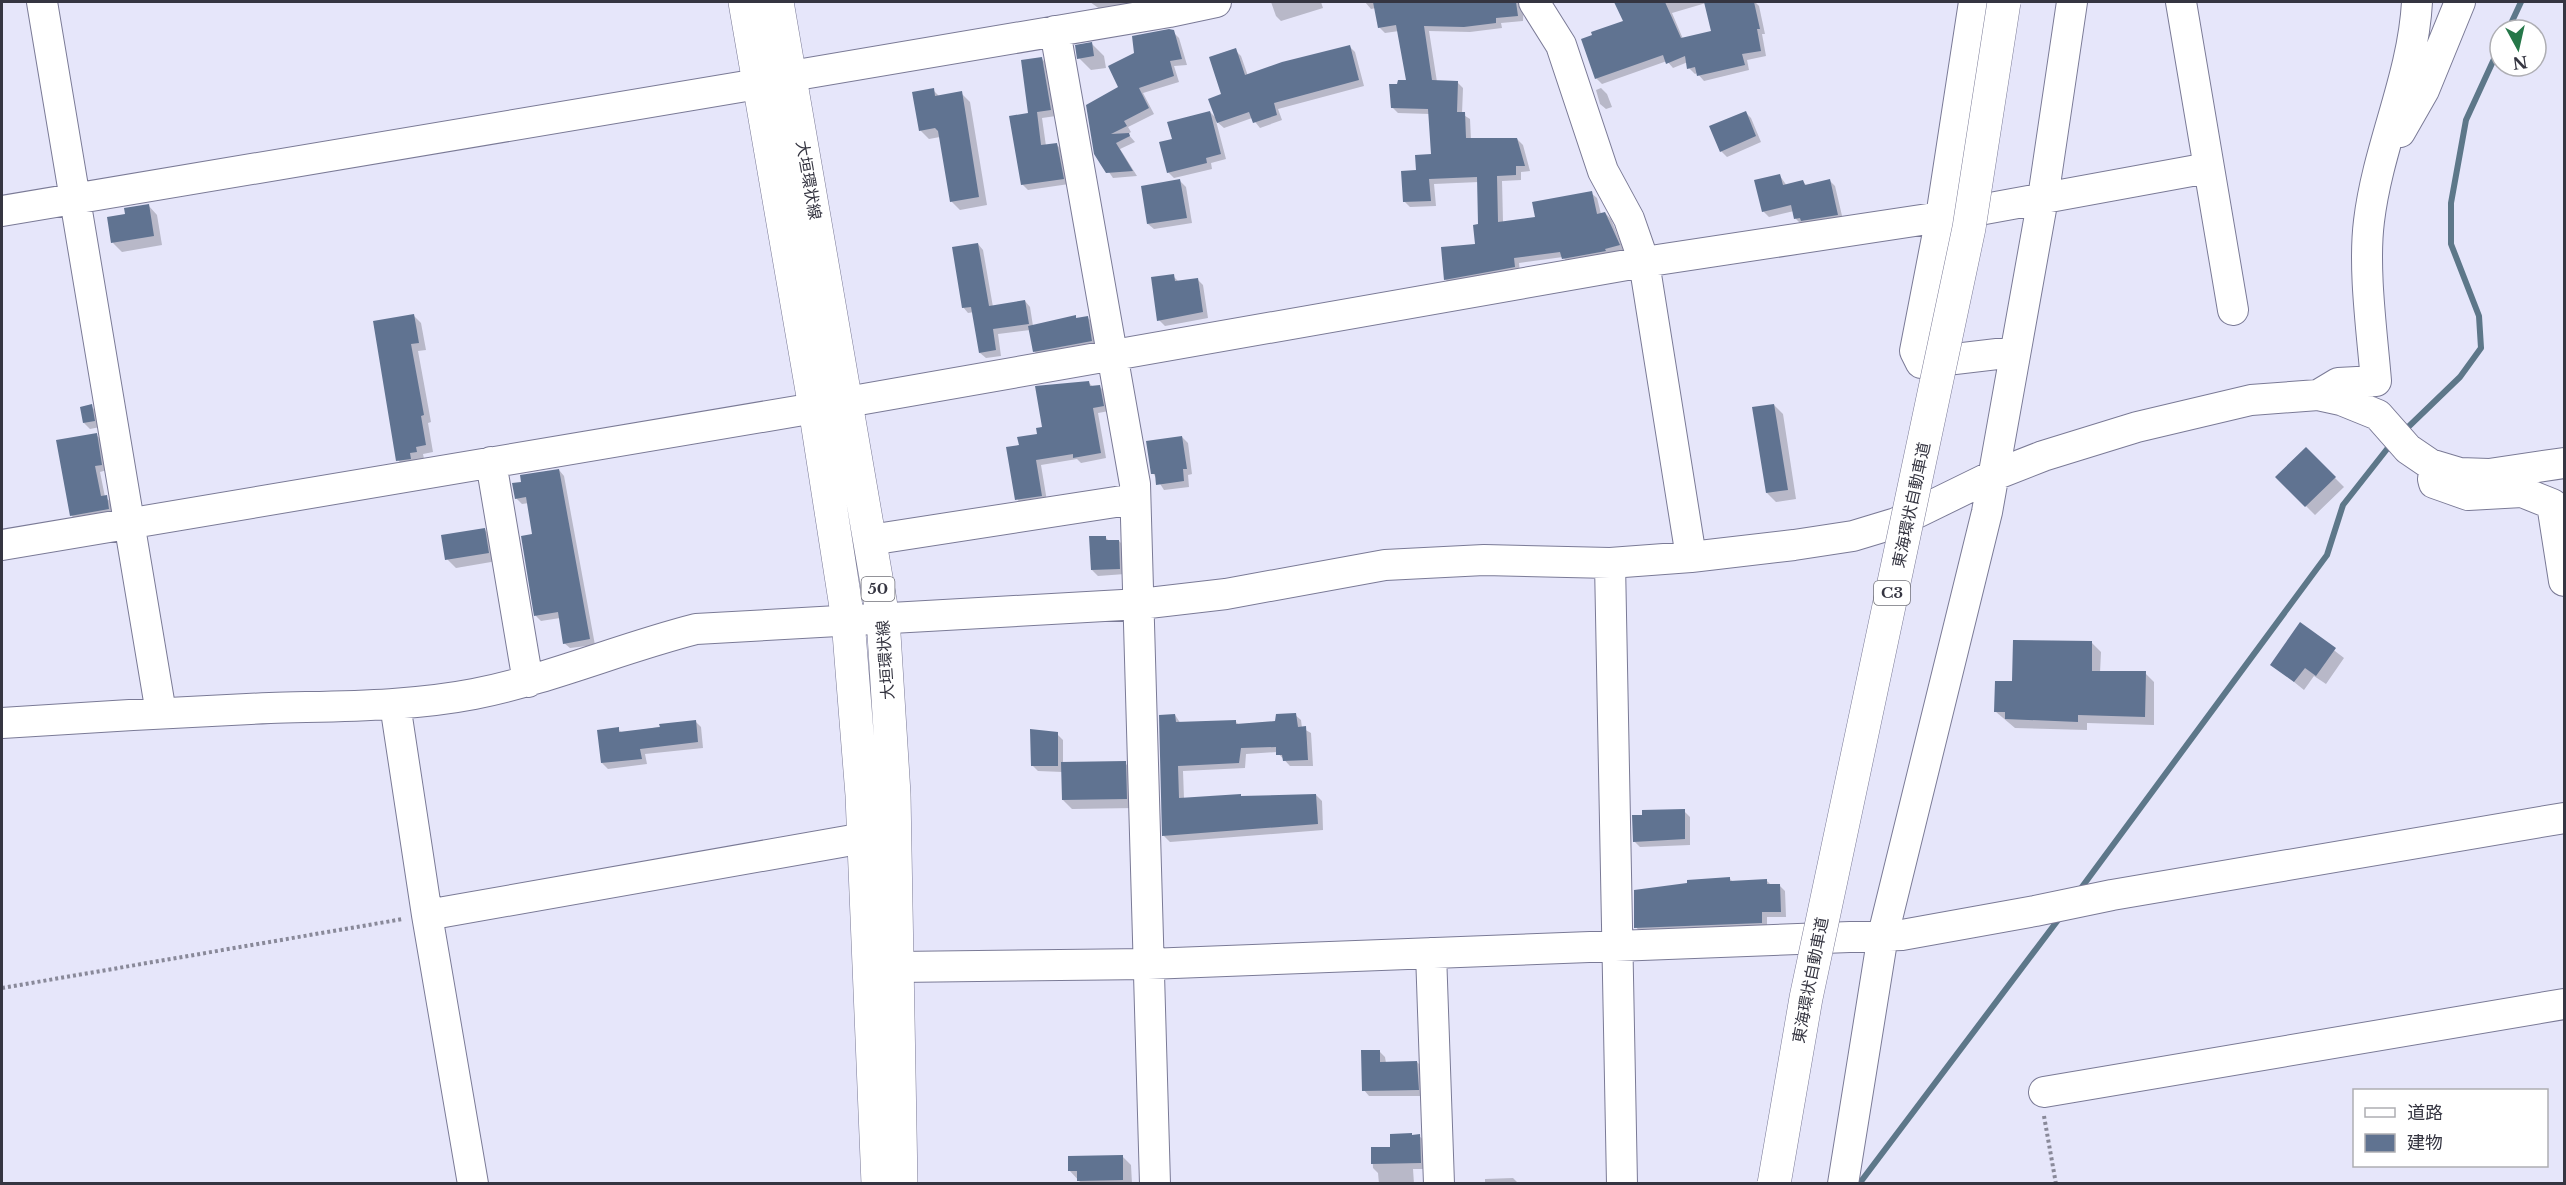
<svg xmlns="http://www.w3.org/2000/svg" width="2566" height="1185" font-family="'Libre Baskerville','Noto Sans JP',serif">
<style>
.shadow{fill:#0003;fill-rule:evenodd}
.lines{fill:none;stroke-linecap:round;stroke-linejoin:round}
.stream{stroke:#5d7789;stroke-width:6}
.building{fill:#607391}
.minor-casing{stroke:#7a7a96;stroke-width:32}
.major-casing{stroke:#7a7a96;stroke-width:34}
.path{stroke:#898999;stroke-width:4;stroke-dasharray:3 3;stroke-linecap:butt}
.minor{stroke:#fff;stroke-width:30}
.major{stroke:#fff;stroke-width:33}
.highway-bridge-casing{stroke:#7a7a96;stroke-width:34;stroke-linecap:butt}
.highway-bridge{stroke:#fff;stroke-width:33}
.labels{text-anchor:middle;stroke-width:6;stroke-linejoin:round;paint-order:stroke}
.shield{fill:#fff;stroke:#72727a;stroke-width:1.5}
.shield-label{font-size:15px;font-weight:bold;fill:#353541}
.street-label{font-size:16px;fill:#353541;stroke:#fff}
</style>
<rect width="100%" height="100%" fill="#e6e6fa"/>
<path class="shadow" d="M1090 2H1153L1104 12Z
M1271 2H1321L1323 8 1281 21 1276 16Z
M1365 2H1524L1523 21 1501 23 1502 28 1470 32 1429 31 1437 82H1457L1463 88 1462 114 1470 119 1471 140 1517 139 1523 145 1530 171 1521 172V180L1502 181 1503 222 1537 218 1591 193 1597 198 1601 214 1605 213 1611 219 1624 251 1569 264 1563 257 1519 263 1520 273 1451 285 1445 279 1477 246 1480 225 1479 182 1434 184 1436 206 1410 207 1404 201 1417 172 1432 155 1430 114 1398 113 1392 107 1399 86 1408 81 1399 31 1385 33 1379 27 1376 8 1371 9Z
M1616 2H1755L1759 6 1765 34H1762L1766 56 1747 60 1749 70 1704 81 1697 73 1695 74 1689 68 1688 62 1673 68 1667 61 1602 84 1596 78 1625 21ZM1706 3 1713 33 1683 39 1672 13Z
M1173 32 1179 38 1187 65 1174 66 1179 82 1143 93 1154 114 1128 127 1131 132 1128 134 1135 142 1120 149 1137 176 1113 178 1096 153 1120 87Z
M1092 44 1104 56 1106 68 1091 70 1079 58Z
M1350 47 1355 52 1364 86 1278 109 1282 120 1260 128 1252 118 1224 128 1216 121 1226 159 1211 163 1212 169 1174 178 1168 172 1173 140 1210 112 1217 119 1235 50 1241 56 1248 76Z
M1042 59 1047 64 1056 116 1042 118 1046 146 1057 145 1063 151 1069 184 1028 190 1022 184 1030 115Z
M1601 88 1607 94 1612 107 1606 109 1600 104 1596 90Z
M933 90 940 97 961 93 970 102 987 205 960 210 951 201 940 137 929 139 920 130Z
M1746 113 1751 118 1761 142 1727 157 1721 151Z
M1780 176 1787 186 1803 182 1807 186 1830 181 1835 186 1843 220 1802 225 1796 219 1794 211 1769 217 1763 211Z
M1180 181 1186 187 1192 223 1154 229 1148 224Z
M148 205 157 215 162 245 122 252 113 243 126 215Z
M978 244 983 250 993 307 1025 301 1030 307 1033 326 1075 317 1078 319 1087 317 1093 323 1097 347 1040 357 1034 351 1030 330 998 334 1001 356 986 358 980 353 974 312 968 313 963 307Z
M1173 276 1179 282 1197 279 1203 285 1208 318 1165 326 1159 320Z
M413 315 421 323 426 350 418 351 431 422 428 423 433 452 423 454 424 459 405 468 398 460Z
M1089 383 1093 387 1099 386 1105 392 1109 411 1098 413 1106 458 1081 463 1077 459 1041 465 1047 501 1022 505 1017 499 1020 446 1038 435Z
M1774 405 1783 414 1796 499 1776 502 1767 493Z
M91 406 97 412 100 427 90 429 84 423Z
M96 435 102 440 107 470 100 472 105 497 112 503 114 515 77 521 71 515Z
M1182 437 1188 443 1192 474 1188 475 1189 487 1164 490 1153 473Z
M2306 449 2344 487 2315 515 2277 477Z
M559 470 564 476 595 645 570 648 564 643 560 618 541 621 536 616 533 535 529 503 522 504 516 498Z
M484 529 493 538 497 561 456 568 447 559Z
M1105 537 1110 542 1119 541 1125 547V574L1098 576 1092 570Z
M2300 624 2344 658 2326 684 2314 676 2304 690 2272 664Z
M2092 643 2101 652 2100 673H2145L2154 682V725L2087 723V730L2015 728 1996 712 2014 683Z
M1175 715 1181 724 1235 721 1239 725 1276 723 1295 715 1301 720 1302 728 1311 733 1313 766H1290L1277 752 1246 754 1245 768 1183 771 1184 799 1240 795 1243 798 1316 795 1322 801 1323 830 1170 842 1164 836Z
M695 721 701 727 703 748 645 754 647 764 608 769 602 763 618 729 622 733Z
M1057 734 1063 740V764L1125 763 1134 772 1135 808 1072 809 1063 800V772L1038 771 1032 765Z
M1684 811 1690 817V845L1640 847 1634 841 1644 816Z
M1729 878 1733 882 1767 881 1771 885H1779L1785 891 1786 917H1767V928L1641 933 1636 927Z
M1380 1052 1385 1057 1386 1063 1417 1062 1423 1068 1424 1096H1369L1364 1090Z
M1419 1136 1426 1142 1427 1169H1413L1414 1184H1379L1378 1173 1373 1168 1372 1149 1392 1148Z
M1122 1156 1131 1165 1132 1184H1082L1069 1170Z
M1513 1178 1519 1184H1485V1179Z"/>
<g class="lines">
<path class="stream" d="M2508 30 2521 2
M2403 432 2460 377 2481 348 2479 316 2451 244V203L2466 120 2500 46
M2079 891 2327 555 2343 505 2391 444
M1859 1184 2061 916"/>
</g>
<path class="building" d="M1373 2H1516L1518 16 1496 18V23L1464 27 1424 26 1432 80 1458 81 1457 112H1465L1466 138H1517L1525 166H1516V175L1497 176 1498 222 1535 217 1532 202 1592 191 1597 214 1605 212 1620 245 1605 249 1606 251 1562 259 1560 252 1514 258 1515 267 1444 280 1441 247 1475 244 1473 225 1478 224 1477 177 1429 179 1431 201 1403 202 1401 171 1416 170 1415 155 1431 154 1428 109 1391 108 1389 84H1397L1398 80H1406L1396 25 1378 28Z
M1614 2H1665L1681 38 1711 31 1704 2H1754L1760 29H1757L1761 51 1742 54 1745 65 1697 76 1695 67 1687 69 1685 56 1666 64 1663 55 1595 79 1581 39 1592 35 1591 32 1623 21Z
M1169 29 1174 30 1182 59 1170 61 1174 76 1139 88 1149 108 1124 121 1127 126 1111 134 1129 133 1130 136 1116 143 1133 171 1106 173 1094 154 1086 105 1118 87 1108 66 1134 53 1132 36Z
M1092 42 1094 56 1077 59 1075 45Z
M1350 45 1359 80 1274 103 1277 115 1253 123 1249 112 1217 123 1208 99 1221 94 1209 57 1236 48 1245 75 1282 62Z
M1042 57 1051 110 1037 112 1041 145 1057 143 1064 179 1021 185 1009 116 1028 113 1021 60Z
M934 88 935 96 962 91 979 197 950 202 938 131 935 128 919 131 912 92Z
M1210 111 1221 154 1206 158 1207 163 1167 173 1159 142 1172 139 1167 122Z
M1746 111 1756 136 1720 152 1709 126Z
M1780 174 1783 185 1803 180 1805 185 1830 179 1838 215 1801 221 1800 218 1794 219 1791 205 1762 212 1754 180Z
M1180 179 1187 218 1147 224 1141 186Z
M149 204 154 236 111 243 107 217 125 214 124 208Z
M978 243 989 306 1025 300 1029 324 993 329 996 350 979 353 971 307 962 308 952 247Z
M1174 274 1175 281 1198 278 1203 312 1157 321 1151 277Z
M414 314 419 343 411 344 424 415 421 416 426 445 416 447 417 452 410 453 411 459 396 461 373 321Z
M1076 315V318L1088 316 1092 341 1033 352 1028 326Z
M1089 381 1090 386 1100 385 1104 406 1093 408 1101 453 1073 458V454L1036 460 1042 496 1015 500 1006 447 1019 445 1017 437 1037 434 1036 428 1042 427 1035 386Z
M92 404 95 421 83 423 80 407Z
M1774 404 1788 490 1766 493 1752 407Z
M97 433 102 465 95 466 101 496 107 495 109 509 70 516 56 440Z
M1182 436 1187 469H1183L1184 481 1156 485 1155 474H1151L1146 441Z
M2306 447 2336 477 2305 507 2275 477Z
M559 469 590 639 563 644 558 612 534 616 521 536 532 534 526 497 515 499 512 483 521 482 520 475Z
M485 528 489 553 445 560 441 535Z
M1089 536H1106V540H1119L1120 569 1091 570Z
M2300 622 2336 648 2316 676 2305 668 2294 682 2270 665Z
M2013 640 2092 641V671H2146L2145 717 2078 715V722L2005 719V712H1994L1995 681H2012Z
M1296 713 1298 727 1306 726 1308 760 1283 761 1282 755H1276V747L1241 748 1239 763 1178 766 1179 798 1241 794V796L1316 794 1318 824 1162 836 1159 715 1175 714 1176 722 1236 720V724L1275 721 1276 714Z
M696 720 698 742 640 749 642 759 601 763 597 730 619 727V732L660 727 659 724Z
M1030 729 1058 732V766H1031Z
M1126 761 1127 799 1062 800 1061 762Z
M1685 809V839L1633 842 1632 815H1642V810Z
M1730 877V881L1767 879V884H1780L1781 912H1762V923L1634 928V890L1687 883V880Z
M1361 1050H1380V1062L1417 1061 1419 1090 1362 1091Z
M1412 1133V1135L1420 1134 1421 1163 1371 1164V1147H1390V1134Z
M1123 1155V1180L1077 1181V1171H1068V1156Z"/>
<g class="lines">
<defs>
<path id="minor" d="M42 2 161 713
M1534 2 1561 45 1603 171 1629 219 1644 262 1691 557
M1974 2 1941 217 1915 351 1921 363 2014 352
M2181 2 2233 310
M1055 31 1135 484 1155 1184
M2400 132 2424 90 2460 2
M2 211 758 84 791 76 1169 12 1216 2
M2318 395 2338 383 2376 381C2372 332 2363 269 2369 221 2378 146 2413 77 2417 2
M847 402 1644 262 1941 217 2208 168
M491 462 528 682
M2433 479 2434 483 2468 495 2522 492 2552 504 2564 581
M870 540 1135 499
M2 545 815 408
M1610 563 1622 1184
M395 704 427 915 473 1184
M2 723C91 717 180 712 270 708 337 706 407 707 474 694 550 679 621 648 696 629L1140 604 1226 594 1385 565 1484 560 1610 563 1691 557 1794 545 1853 536 1896 523 1992 476 2043 456 2137 427 2251 400 2318 395 2341 400 2378 415 2408 449 2430 464 2460 473 2489 474 2564 463
M427 915 864 838
M1431 953 1439 1184
M897 967 1148 964 1902 935 2035 911 2112 895 2564 818
M2044 1092 2564 1004
M1843 1184 1883 935 1987 512 2043 198 2072 2"/>
<path id="major" d="M745 2 815 408 848 620 862 795 878 1184
M777 2 883 618 894 794 901 1184"/>
</defs>
<use href="#minor" class="minor-casing"/>
<use href="#major" class="major-casing"/>
<path class="path" d="M2 988 403 919
M2044 1116 2056 1184"/>
<use href="#minor" class="minor"/>
<use href="#major" class="major"/>
<defs>
<path id="highway-bridge" d="M1774 1184 1806 998 1969 228 2004 2"/>
</defs>
<use href="#highway-bridge" class="highway-bridge-casing"/>
<use href="#highway-bridge" class="highway-bridge"/>
</g>
<g class="labels">
<g class="shield">
<rect x="861.5" y="577" width="33" height="24" rx="4.5"/>
<rect x="1874" y="581" width="36" height="24" rx="4.5"/>
</g>
<g class="shield-label">
<text x="878" y="594">50</text>
<text x="1892" y="598">C3</text>
</g>
<g class="street-label">
<text transform="translate(809 180) rotate(80)" y="6">大垣環状線</text>
<text transform="translate(1911 505) rotate(-78)" y="6">東海環状自動車道</text>
<text transform="translate(885 660) rotate(-94)" y="6">大垣環状線</text>
<text transform="translate(1810 980) rotate(-79)" y="6">東海環状自動車道</text>
</g>
</g>
<rect width="2566" height="1185" fill="none" stroke="#353541" stroke-width="6"/>
<rect x="2353" y="1089" width="195" height="78" fill="#ffffff" stroke="#aeaeb3" stroke-width="1.5"/>
<rect x="2365" y="1108" width="30" height="9" fill="#ffffff" stroke="#aeaeb3" stroke-width="1.5"/>
<text x="2407" y="1119" font-size="18" fill="#353541">道路</text>
<rect x="2365" y="1134" width="30" height="18" fill="#607391" stroke="#aeaeb3" stroke-width="1.5"/>
<text x="2407" y="1149" font-size="18" fill="#353541">建物</text>
<g transform="translate(2518 48) rotate(172)"><circle r="28" fill="#ffffff" stroke="#aeaeb3" stroke-width="1.5"/>
<path d="M0-4.5L10 22L0 15L-10 22Z" fill="#257749"/>
<text y="-9" font-size="16" font-weight="bold" text-anchor="middle" fill="#353541">N</text>
</g>
</svg>
